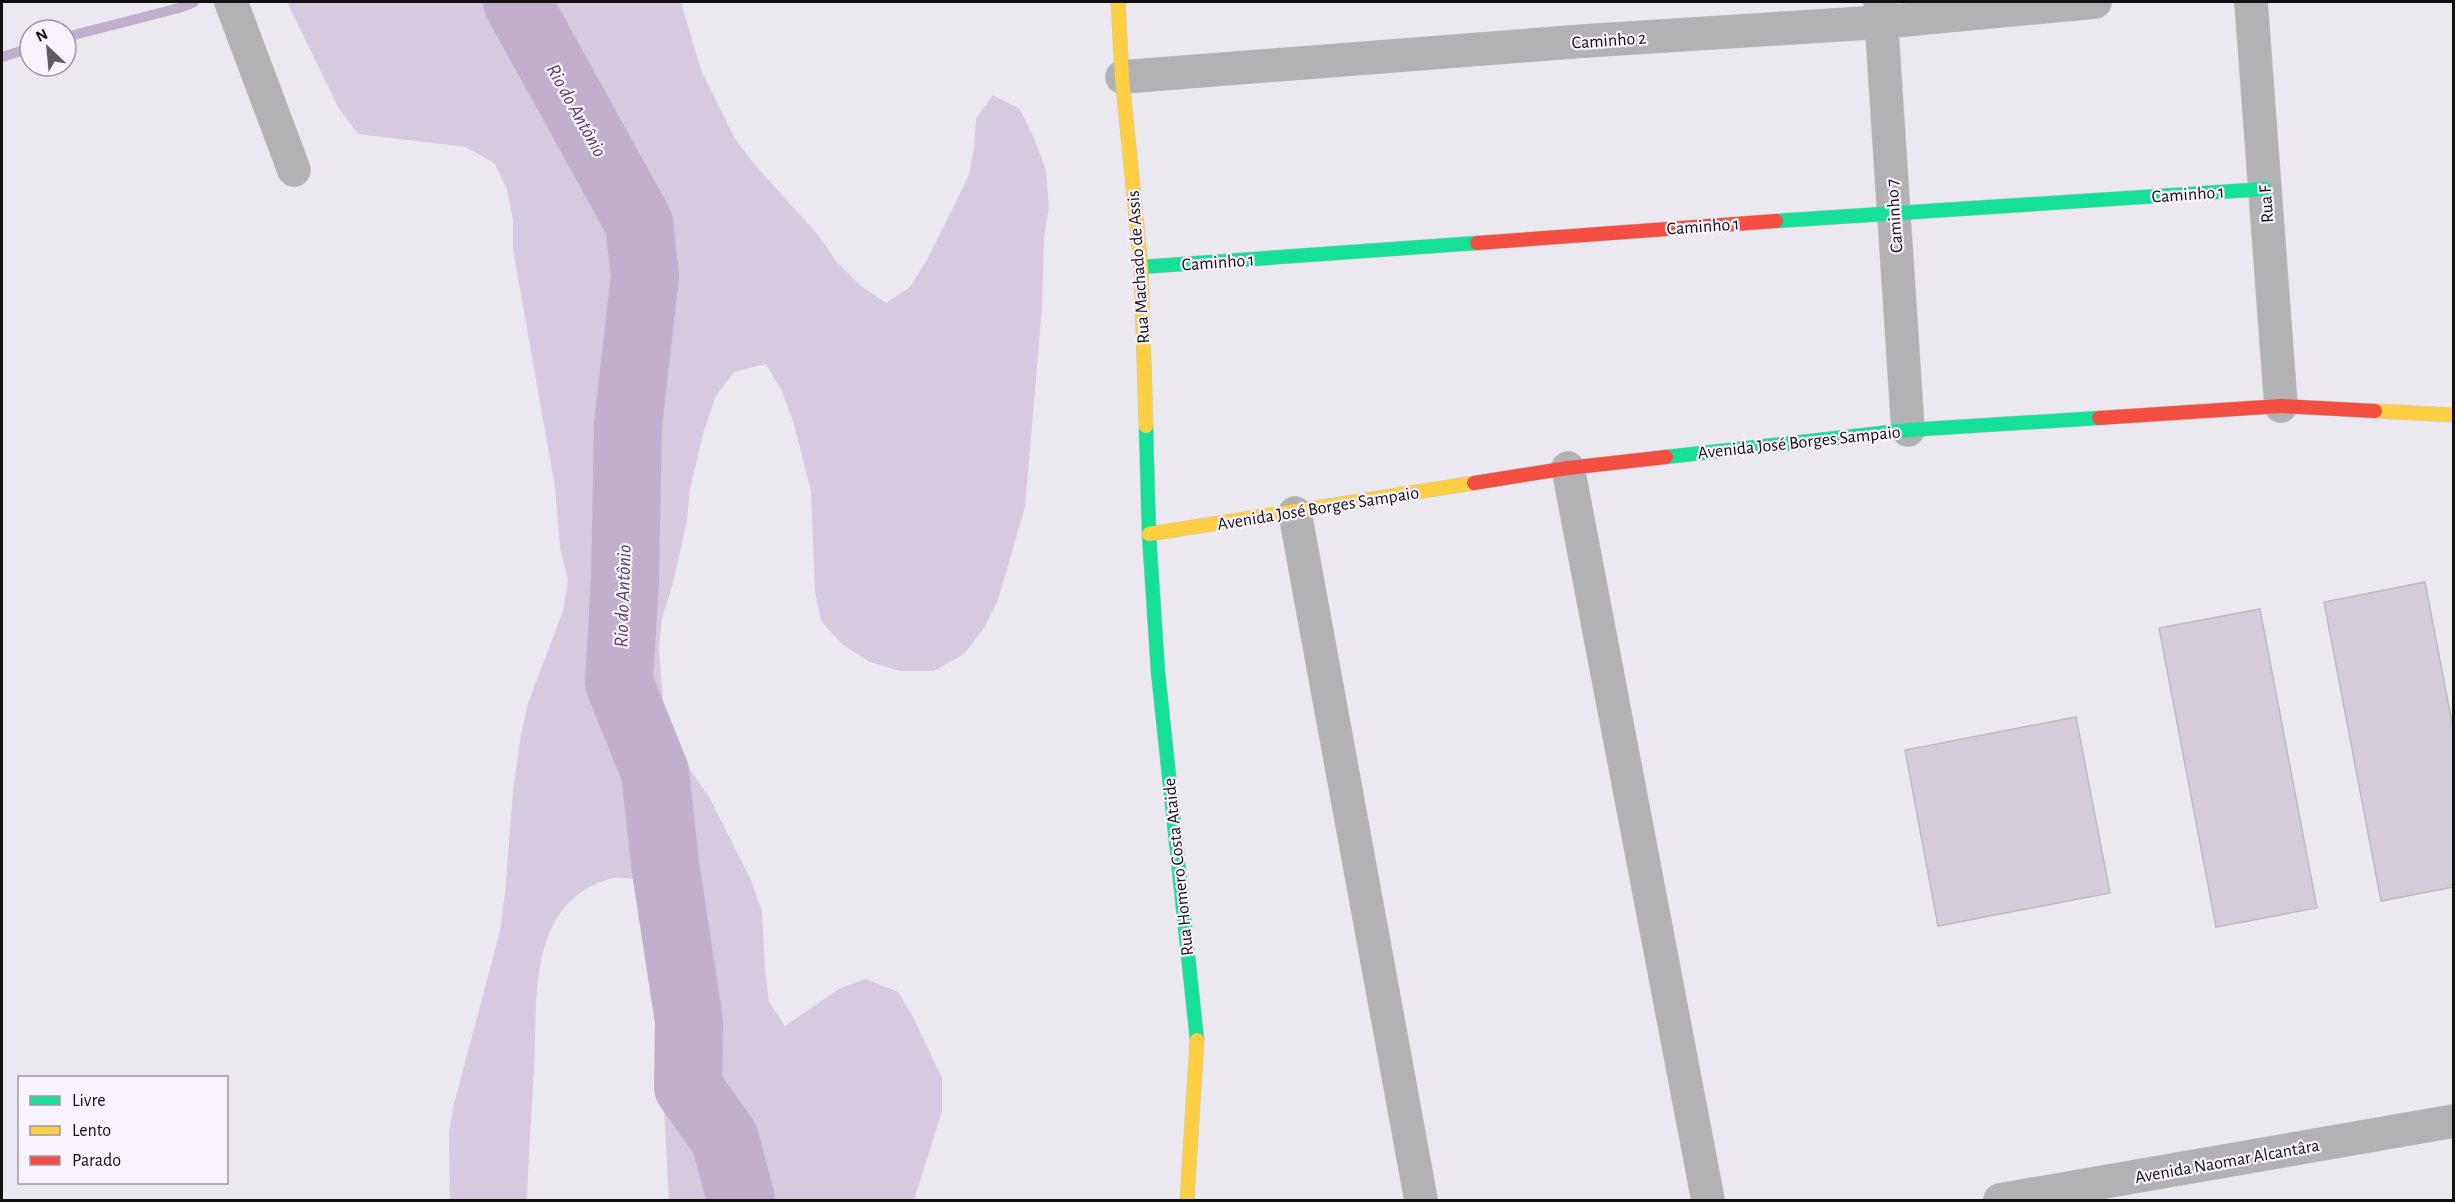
<svg xmlns="http://www.w3.org/2000/svg" width="2455" height="1202" font-family="'Alegreya Sans',sans-serif">
<style>
.green{fill:#d5cade}
.lines{fill:none;stroke-linecap:round;stroke-linejoin:round}
.stream{stroke:#c1afce;stroke-width:10}
.river{stroke:#c1afce;stroke-width:68}
.building{fill:#d4cdd9;stroke:#bebbc0;stroke-width:1.5}
.street-casing{stroke:#c9c6cb;stroke-width:34}
.fast-casing{stroke:#c9c6cb;stroke-width:15}
.slow-casing{stroke:#c9c6cb;stroke-width:15}
.jam-casing{stroke:#c9c6cb;stroke-width:15}
.street{stroke:#b2b1b3;stroke-width:33}
.fast{stroke:#16e098;stroke-width:14}
.slow{stroke:#ffcf43;stroke-width:14}
.jam{stroke:#f24e42;stroke-width:14}
.labels{text-anchor:middle;stroke-width:4.5;stroke-linejoin:round;paint-order:stroke}
.street-label{font-size:18px;fill:#120f13;stroke:#f9f3fe}
.water-label{font-size:20px;font-style:italic;fill:#58386e;stroke:#f9f3fe}
</style>
<rect width="100%" height="100%" fill="#ece8ef"/>
<path class="green" d="M287 2H681L701 70 735 139 755 165 819 236 835 260 861 286 886 303 910 287 928 258 969 175 974 148 976 119 993 95 1020 109 1035 141 1046 170 1049 207 1044 238 1042 308 1025 507 998 600 984 628 964 654 934 671H900L870 662 843 645 821 621 815 592 811 491 794 424 782 391 766 364 734 372 716 396 704 430 690 489 687 520 672 587 662 618 659 648 664 712 674 740 689 768 709 797 750 878 762 911 765 969 769 1002 785 1026 839 989 865 979 898 992 913 1017 942 1078V1111L914 1200H669L657 972 650 907 641 879C631 879 618 876 609 879 526 904 538 1000 534 1068 532 1112 528 1156 527 1200H450L449 1132 454 1104 500 931 505 894 513 790 521 735 528 703 563 611 568 581 560 547 555 487 513 249V219L507 189 494 163 466 147 358 134 338 107Z"/>
<g class="lines">
<path class="stream" d="M66 37 179 8 194 2
M2 57 30 48"/>
<path class="river" d="M517 2 639 223 645 276 628 424 625 579 619 683 655 772 666 871 689 1021 688 1087 725 1139 741 1200"/>
</g>
<path class="building" d="M2425 582 2454 733V887L2381 901 2324 602Z
M2260 609 2317 908 2216 927 2159 628Z
M2076 717 2110 893 1938 926 1905 750Z"/>
<g class="lines">
<defs>
<path id="street" d="M231 2 294 170
M1880 2 1908 430
M2251 2 2281 406
M1122 77 1584 41 1882 22 2095 2
M1568 468 1708 1200
M1295 513 1421 1200
M2000 1200 2454 1121"/>
<path id="fast" d="M1776 221 2265 189
M1141 267 1477 243
M1146 426 1149 534 1158 672 1197 1040
M1666 457 1908 430 2099 418"/>
<path id="slow" d="M1118 2 1122 77 1141 267 1146 426
M2375 411 2454 415
M1149 534 1474 483
M1187 1200 1197 1040"/>
<path id="jam" d="M1477 243 1776 221
M2099 418 2281 406 2375 411
M1474 483 1568 468 1666 457"/>
</defs>
<use href="#street" class="street-casing"/>
<use href="#fast" class="fast-casing"/>
<use href="#slow" class="slow-casing"/>
<use href="#jam" class="jam-casing"/>
<use href="#street" class="street"/>
<use href="#fast" class="fast"/>
<use href="#slow" class="slow"/>
<use href="#jam" class="jam"/>
</g>
<g class="labels">
<g class="street-label">
<text transform="translate(1609 40) rotate(-4)" y="6">Caminho 2</text>
<text transform="translate(2188 194) rotate(-4)" y="6">Caminho 1</text>
<text transform="translate(2266 204) rotate(-94)" y="6">Rua F</text>
<text transform="translate(1894 216) rotate(-94)" y="6">Caminho 7</text>
<text transform="translate(1703 226) rotate(-4)" y="6">Caminho 1</text>
<text transform="translate(1218 262) rotate(-4)" y="6">Caminho 1</text>
<text transform="translate(1138 267) rotate(-94)" y="6">Rua Machado de Assis</text>
<text transform="translate(1799 442) rotate(-6)" y="6">Avenida José Borges Sampaio</text>
<text transform="translate(1318 508) rotate(-9)" y="6">Avenida José Borges Sampaio</text>
<text transform="translate(1178 867) rotate(-96)" y="6">Rua Homero Costa Ataide</text>
<text transform="translate(2227 1161) rotate(-10)" y="6">Avenida Naomar Alcantâra</text>
</g>
<g class="water-label">
<text transform="translate(577 110) rotate(61)" y="7">Rio do Antônio</text>
<text transform="translate(622 596) rotate(-88)" y="7">Rio do Antônio</text>
</g>
</g>
<rect width="2455" height="1202" fill="none" stroke="#120f13" stroke-width="6"/>
<rect x="18" y="1076" width="210" height="108" fill="#f9f3fe" stroke="#9d98a0" stroke-width="1.5"/>
<rect x="30" y="1096" width="30" height="9" fill="#16e098" stroke="#9d98a0" stroke-width="1.5"/>
<text x="72" y="1106" font-size="18" fill="#120f13">Livre</text>
<rect x="30" y="1126" width="30" height="9" fill="#ffcf43" stroke="#9d98a0" stroke-width="1.5"/>
<text x="72" y="1136" font-size="18" fill="#120f13">Lento</text>
<rect x="30" y="1156" width="30" height="9" fill="#f24e42" stroke="#9d98a0" stroke-width="1.5"/>
<text x="72" y="1166" font-size="18" fill="#120f13">Parado</text>
<g transform="translate(48 48) rotate(334)"><circle r="28" fill="#f9f3fe" stroke="#9d98a0" stroke-width="1.5"/>
<path d="M0-4.5L10 22L0 15L-10 22Z" fill="#5e5b60"/>
<text y="-9" font-size="16" font-weight="bold" text-anchor="middle" fill="#120f13">N</text>
</g>
</svg>
